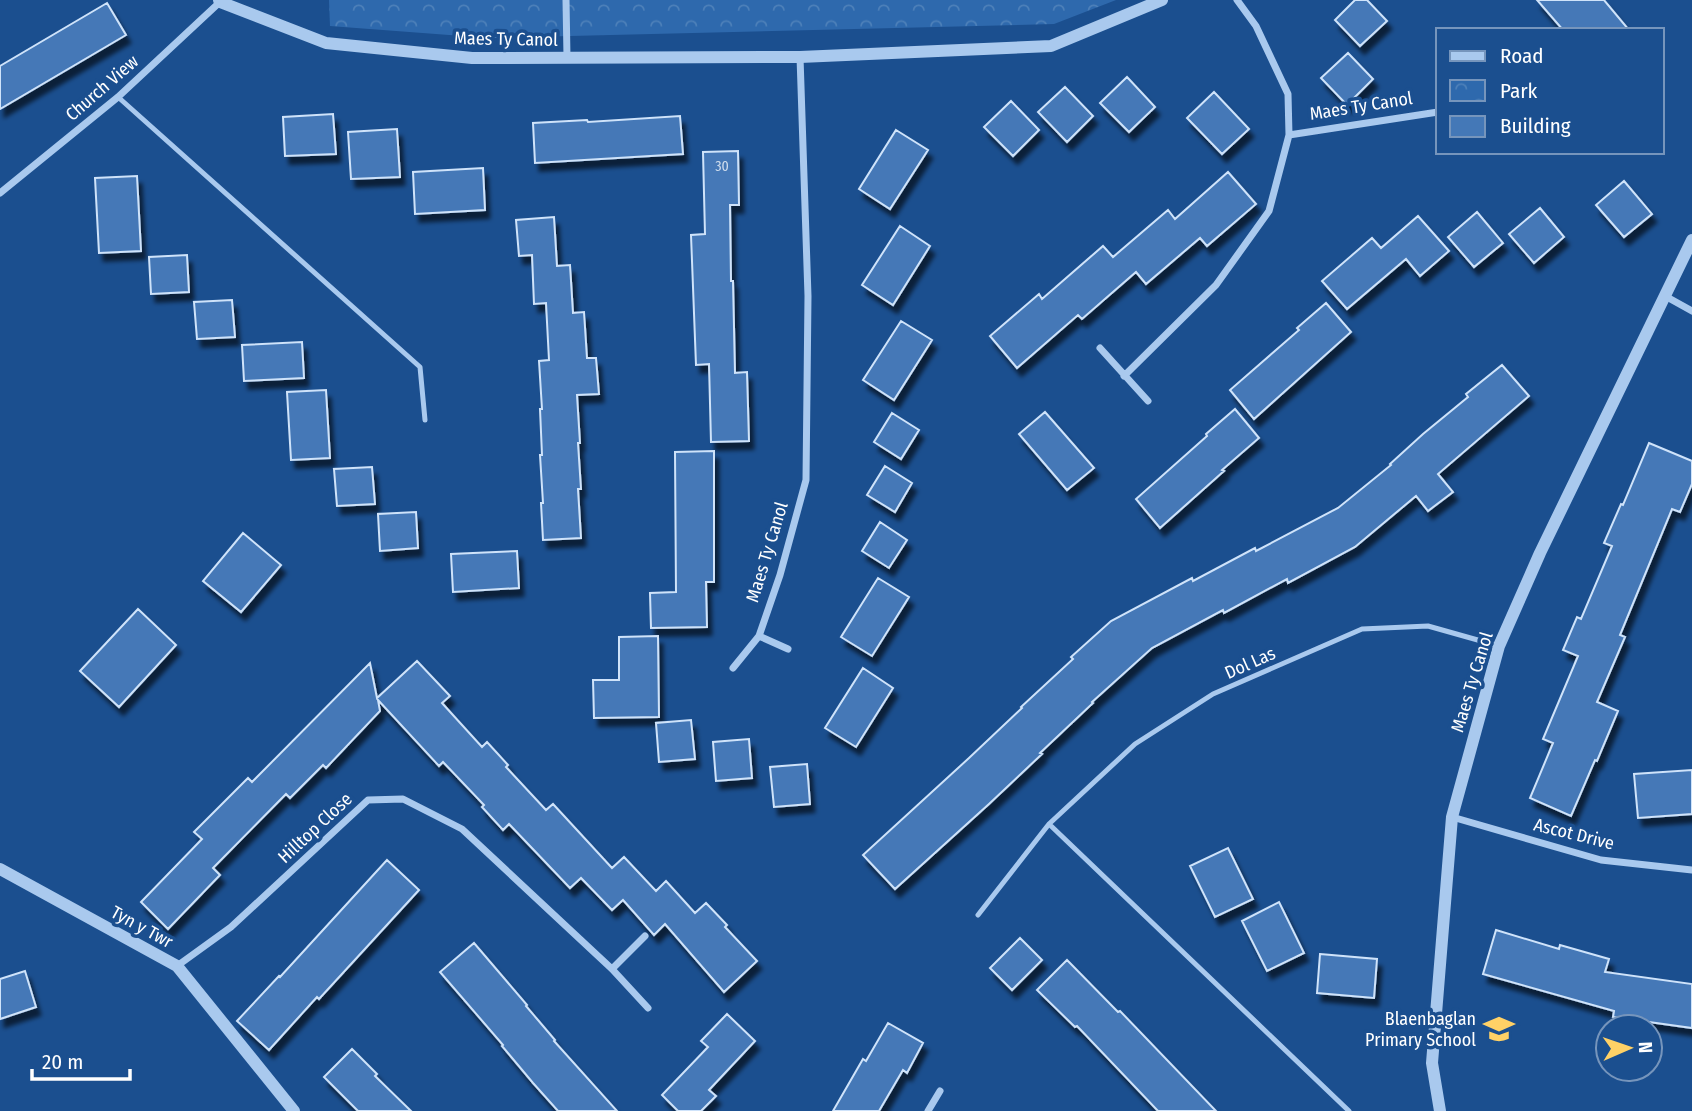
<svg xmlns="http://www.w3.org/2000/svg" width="1692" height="1111" font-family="'Fira Sans Condensed',sans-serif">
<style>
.park{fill:url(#park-crowns)}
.building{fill:#4478b7;stroke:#cfe3fa;stroke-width:2;filter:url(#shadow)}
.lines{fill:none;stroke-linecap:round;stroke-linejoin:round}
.service{stroke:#a9c9ee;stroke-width:5}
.minor{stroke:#a9c9ee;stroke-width:7}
.tertiary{stroke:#a9c9ee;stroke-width:12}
.labels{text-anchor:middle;stroke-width:7;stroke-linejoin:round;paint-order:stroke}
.number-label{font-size:14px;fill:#d0dded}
.street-label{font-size:18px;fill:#fff;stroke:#1b4f8f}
.poi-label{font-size:18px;fill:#fff;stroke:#1b4f8f;text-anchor:end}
</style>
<defs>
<pattern id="park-crowns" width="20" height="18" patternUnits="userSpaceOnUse" patternTransform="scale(1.75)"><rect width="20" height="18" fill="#2e69ad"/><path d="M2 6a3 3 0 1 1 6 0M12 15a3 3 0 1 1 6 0" fill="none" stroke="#4d80b9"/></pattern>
<filter id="shadow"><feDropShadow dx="4.5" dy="8" stdDeviation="2" flood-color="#0009"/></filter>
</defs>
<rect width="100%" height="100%" fill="#1b4f8f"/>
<path class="park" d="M329 0H1116L1054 24 489 38 330 26Z"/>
<path class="building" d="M1355 0H1367L1387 21 1360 46 1335 20Z
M1537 0H1604L1629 30H1563Z
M107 3 126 35 0 109V66Z
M1348 53 1373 79 1347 105 1321 78Z
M1127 77 1155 107 1129 132 1100 103Z
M1065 87 1093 116 1067 142 1038 112Z
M1214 92 1249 129 1222 154 1187 118Z
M1011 101 1039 130 1013 156 984 127Z
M333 114 336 154 285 156 283 117Z
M680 116 683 154 535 163 533 123 587 120 588 122Z
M397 129 400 177 351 179 348 132Z
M896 130 928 150 890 209 859 189Z
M738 151 739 205H730L731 281H733L735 373 747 372 749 441 711 442 709 364 696 365 691 235 705 234 703 152Z
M483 168 485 210 415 214 413 172Z
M1228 172 1256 204 1207 246 1200 238 1146 284 1136 272 1082 319 1078 315 1017 368 990 336 1039 294 1042 299 1103 246 1113 257 1168 210 1175 219Z
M137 176 141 251 99 253 95 178Z
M1624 181 1652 214 1624 237 1596 205Z
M1540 208 1564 237 1534 263 1509 234Z
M1477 212 1503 243 1474 267 1448 237Z
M1418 216 1449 251 1420 276 1406 259 1347 309 1322 281 1372 238 1381 248Z
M554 217 557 266 570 265 573 313 584 312 587 358H596L599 394 577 395 580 443H578L581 489H578L581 538 543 540 541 503H543L540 455H542L540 409H542L539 361 549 360 546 303 534 304 532 255 519 256 516 220Z
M900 226 930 246 893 305 862 285Z
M187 255 189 292 151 294 149 257Z
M232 300 235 337 197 339 194 302Z
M1326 303 1351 332 1254 419 1230 390 1299 330 1297 328Z
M901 321 932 340 894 400 863 380Z
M302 342 304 378 244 381 242 345Z
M1502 365 1529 396 1438 474 1453 492 1428 511 1416 496 1355 547 1288 583 1287 579 1224 613 1223 610 1152 648 1092 702 1093 703 1040 753 1042 754 989 804 895 889 863 855 969 758 1022 708 1021 707 1073 659 1071 657 1111 621 1192 578 1193 581 1255 548 1256 551 1338 508 1391 465 1390 464 1423 434 1468 397 1466 394Z
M326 390 330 458 291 460 287 392Z
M1235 409 1259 438 1222 470 1224 471 1160 528 1136 499 1207 436 1206 434Z
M1045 412 1094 468 1067 490 1019 434Z
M892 413 919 430 901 459 874 442Z
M1649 443 1692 461V484L1680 512 1672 509 1620 635 1625 637 1597 702 1618 711 1597 761 1595 760 1571 816 1530 798 1553 743 1543 739 1578 656 1563 650 1577 617 1581 619 1612 546 1604 543 1621 504 1623 505Z
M714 451V582H706L707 627 651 628 650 593 676 592 675 452Z
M885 466 912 483 895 512 867 495Z
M372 467 375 504 337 506 334 469Z
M416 512 418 548 380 551 378 514Z
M880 522 907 540 889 568 862 551Z
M243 533 281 565 241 612 203 581Z
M517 551 519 588 453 592 451 554Z
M878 578 909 597 872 656 841 637Z
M138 609 176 645 119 707 80 671Z
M658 636 659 717 594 718 593 680H619V637Z
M417 661 450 696 442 703 482 747 487 742 508 765 506 767 546 810 553 804 612 868 624 857 656 891 666 881 695 913 706 903 727 925 725 927 757 961 724 992 665 924 654 935 623 900 612 910 581 878 570 888 509 824 503 830 482 807 484 805 443 762 439 766 378 700 380 711 326 768 323 765 290 798 286 794 213 868 220 875 168 929 141 902 202 839 194 832 248 778 252 782 370 663 377 698Z
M863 668 893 688 856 747 825 728Z
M691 720 695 759 659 762 656 723Z
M749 739 752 778 716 781 713 742Z
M807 764 810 804 774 807 770 767Z
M1692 770V814L1638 818 1634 774Z
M1228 848 1253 899 1215 917 1190 866Z
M387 860 419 890 319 999 317 997 269 1050 237 1021 279 976 280 977Z
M1279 902 1304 953 1267 971 1242 921Z
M1496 930 1559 949 1560 945 1609 959 1605 972 1692 984V1028L1613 1017 1614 1011 1483 974Z
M1020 938 1042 960 1012 990 990 968Z
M474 943 527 1005 526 1006 555 1040 554 1041 617 1111H558L533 1083 502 1046 503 1045 440 972Z
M1320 954 1377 959 1374 998 1317 993Z
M1067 960 1118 1012 1120 1011 1216 1111H1158L1077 1026 1075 1027 1037 990Z
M25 971 36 1007 0 1019V979Z
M727 1014 755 1041 709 1090 716 1096 701 1111H678L662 1095 708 1047 701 1041Z
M888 1023 923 1043 907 1073 903 1070 879 1111H833L863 1059 866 1061Z
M352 1049 377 1074 375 1076 411 1111H358L324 1077Z"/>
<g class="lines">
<path class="service" d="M118 97 420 367 425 420
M1049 824 1349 1111
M978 915 1049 824 1135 744 1213 694 1362 629 1428 626 1499 646"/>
<path class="minor" d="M566 0 567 57
M1289 135 1438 112
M0 193 118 97 220 2
M1665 296 1692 311
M1100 348 1148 401
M1124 376 1216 285 1269 211 1289 135 1288 94 1256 26 1237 0
M759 636 780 575 806 480 808 296 800 57
M733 668 759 636 788 649
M1452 817 1601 860 1692 870
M177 966 231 927 368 800 403 799 462 829 612 969 648 1008
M612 969 645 936
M928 1111 940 1091"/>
<path class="tertiary" d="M219 0 220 2 326 43 472 58 800 57 1051 46 1162 0
M0 869 177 966 294 1111
M1440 1111 1432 1063 1452 817 1499 646 1540 553 1692 240"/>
</g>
<defs>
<symbol id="school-bare" viewBox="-9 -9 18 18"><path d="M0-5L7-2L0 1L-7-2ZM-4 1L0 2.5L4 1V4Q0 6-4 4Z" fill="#ffd166" stroke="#1b4f8f" stroke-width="2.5" paint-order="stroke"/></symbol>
</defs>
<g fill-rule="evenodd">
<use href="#school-bare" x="1477" y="1007" width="44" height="44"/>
</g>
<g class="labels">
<g class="number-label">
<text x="722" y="171">30</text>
</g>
<g class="street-label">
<text transform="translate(506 39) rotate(1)" y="6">Maes Ty Canol</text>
<text transform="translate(102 88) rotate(-41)" y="6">Church View</text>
<text transform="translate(1361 106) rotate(-9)" y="6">Maes Ty Canol</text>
<text transform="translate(767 552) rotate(-73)" y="6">Maes Ty Canol</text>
<text transform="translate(1250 663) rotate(-24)" y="6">Dol Las</text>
<text transform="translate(1472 682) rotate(-73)" y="6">Maes Ty Canol</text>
<text transform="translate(315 828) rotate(-43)" y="6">Hilltop Close</text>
<text transform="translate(1574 834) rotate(14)" y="6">Ascot Drive</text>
<text transform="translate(142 927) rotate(29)" y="6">Tyn y Twr</text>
</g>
<g class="poi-label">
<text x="1476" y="1025">Blaenbaglan<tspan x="1476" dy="21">Primary School</tspan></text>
</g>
</g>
<rect x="1436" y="28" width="228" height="126" fill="#1b4f8f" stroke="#7695bc" stroke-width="2"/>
<rect x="1450" y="51" width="35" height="10" fill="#a9c9ee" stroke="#7695bc" stroke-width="2"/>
<text x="1500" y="63" font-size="21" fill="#ffffff">Road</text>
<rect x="1450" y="80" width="35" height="21" fill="url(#park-crowns)" stroke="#7695bc" stroke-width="2"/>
<text x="1500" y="98" font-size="21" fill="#ffffff">Park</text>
<rect x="1450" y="116" width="35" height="21" fill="#4478b7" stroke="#7695bc" stroke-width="2"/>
<text x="1500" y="133" font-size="21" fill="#ffffff">Building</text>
<g transform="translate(1629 1048) rotate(88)"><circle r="33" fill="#1b4f8f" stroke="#7695bc" stroke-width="2"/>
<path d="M0-5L12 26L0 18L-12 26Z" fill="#ffd166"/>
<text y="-10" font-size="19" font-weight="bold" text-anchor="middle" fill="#ffffff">N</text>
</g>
<path d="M32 1069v10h98v-10" fill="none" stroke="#ffffff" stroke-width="3.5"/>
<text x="42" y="1069" font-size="21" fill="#ffffff" stroke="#1b4f8f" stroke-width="5" paint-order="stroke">20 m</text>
</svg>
